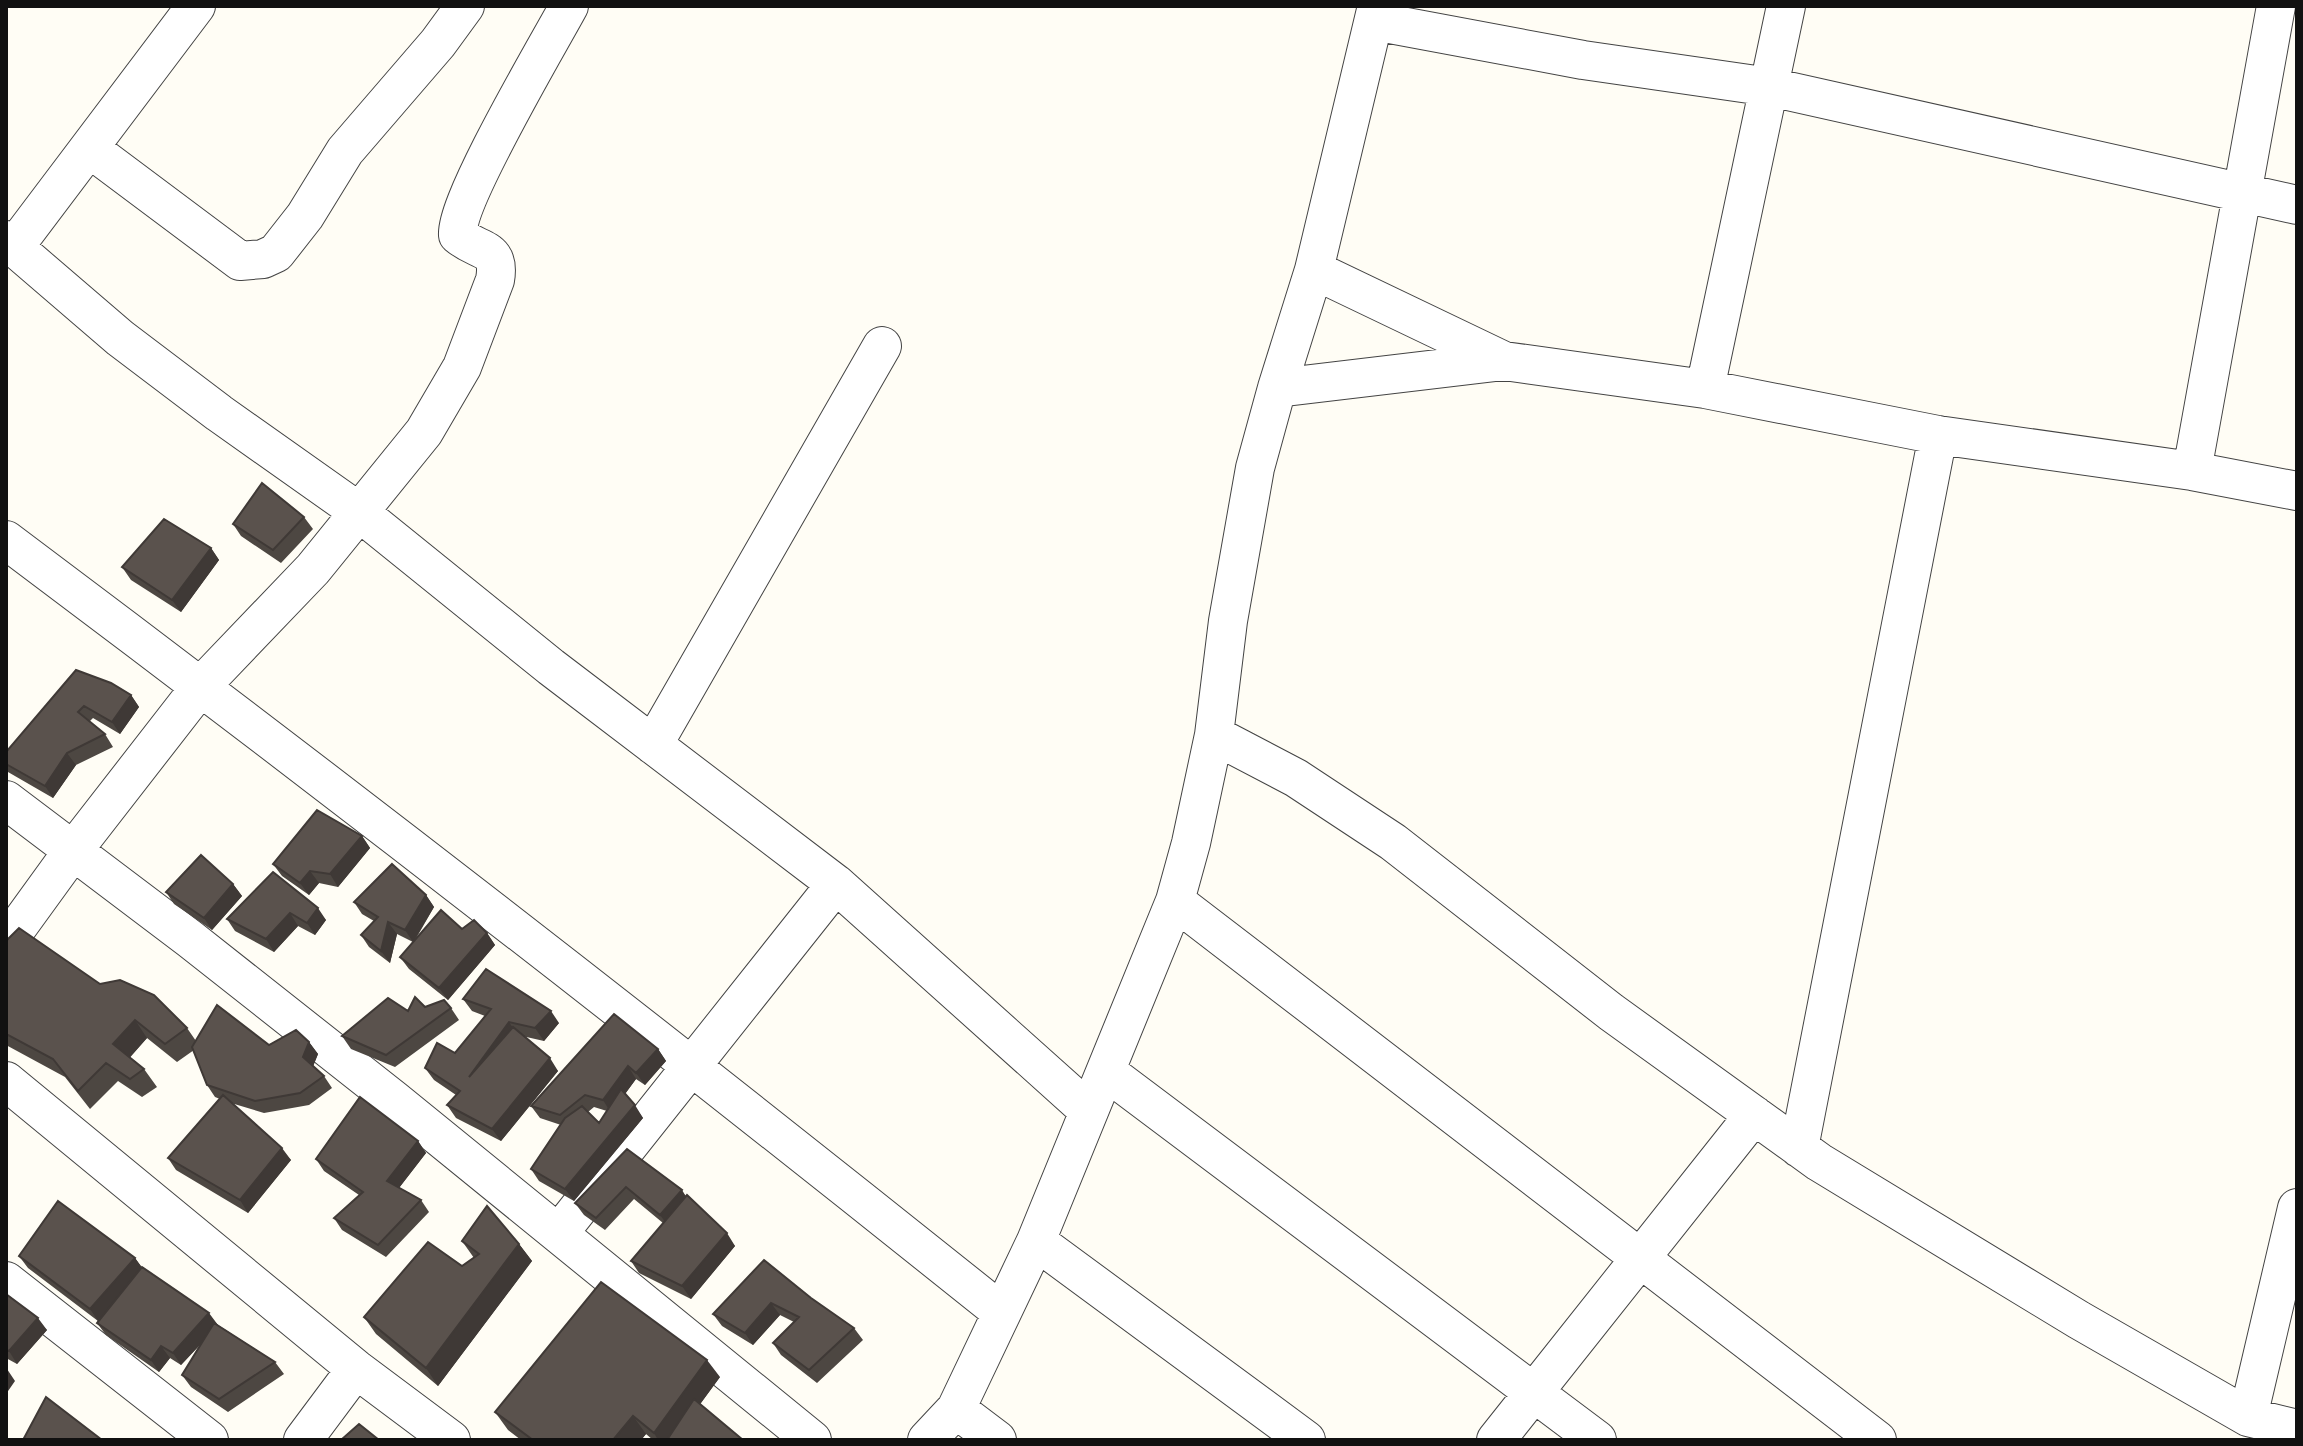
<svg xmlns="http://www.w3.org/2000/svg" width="2303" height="1446" font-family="Bitter,serif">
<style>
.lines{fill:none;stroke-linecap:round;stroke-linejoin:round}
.street-casing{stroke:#444;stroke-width:40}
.street{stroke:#fff;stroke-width:38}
.wall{fill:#4d4742;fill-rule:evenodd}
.shaded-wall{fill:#3f3936}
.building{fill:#5a524d;stroke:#3f3936;stroke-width:2}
</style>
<rect width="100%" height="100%" fill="#fffdf5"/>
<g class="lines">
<defs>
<path id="street" d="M1374 21 1583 60 1770 87 2297 205
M89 148 240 261 263 259 276 253 305 216 345 151 438 43 465 6
M6 240 120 338 219 413 359 512 551 667 836 884 1089 1111
M15 246 196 6
M1314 270 1504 361
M1277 388 1504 361 1705 389 1938 435 2192 471 2297 491
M1705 389 1786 6
M2192 471 2276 6
M6 540C342 792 673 1049 1001 1312
M1214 735 1296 778 1393 842 1611 1012 1819 1162 2079 1320 2248 1417 2297 1429
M653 745 882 346
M6 800 190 939 394 1100 812 1440
M1175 901 1877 1440
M6 943 72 852 201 686 313 569 424 432 462 367 495 280C501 246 479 253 458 235 455 201 548 45 569 6
M1107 1072 1597 1440
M6 1081 356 1369 451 1440
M1799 1148 1938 435
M559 1233 836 884
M1036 1241 1306 1440
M6 1281 209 1440
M956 1409 997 1440
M2248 1417 2297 1208
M303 1440 356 1369
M927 1440 956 1409 1036 1241 1175 901 1191 843 1214 735 1228 621 1255 468 1277 388 1314 270 1377 6
M1496 1440 1754 1115"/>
</defs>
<use href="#street" class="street-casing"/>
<use href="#street" class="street"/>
</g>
<path class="wall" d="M304 517 313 529 281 563 241 536 233 524Z
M211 548 219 560 181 612 131 580 122 567Z
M76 670 131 695 139 707 120 734 93 718 89 722 105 734 113 747 76 765 53 798 8 772 6 769V752Z
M362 836 370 848 338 887 319 883 309 895 282 876 273 864Z
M273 872 326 920 315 935 298 926 274 952 235 931 227 919Z
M233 884 242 896 212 930 174 904 166 892Z
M426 895 434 907 414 942 462 929 487 933 495 945 448 1000 409 969 400 957 413 942 397 934 390 963 369 947 361 935 374 921 362 914 354 902Z
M6 941 100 984 187 1028 196 1041 269 1045 309 1042 318 1054 313 1066 324 1076 332 1088 309 1105 264 1113 231 1103 291 1160 248 1213 176 1170 168 1158 220 1099 215 1097 207 1085 194 1050 177 1062 147 1038 130 1057 144 1069 157 1087 142 1097 118 1081 90 1109 65 1077 6 1045Z
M463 999 559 1023 544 1041 522 1036 558 1071 501 1141 456 1118 447 1105 456 1095 434 1080 425 1068 455 1053 485 1016 472 1011Z
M425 1007 451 1008 459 1020 395 1067 351 1049 342 1036 408 1011Z
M658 1049 666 1061 645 1085 636 1079 625 1094 643 1118 574 1201 539 1181 531 1169 561 1125 540 1118 531 1106ZM594 1107 607 1111 599 1123 588 1112Z
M418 1141 426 1153 399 1188 421 1200 429 1212 386 1257 342 1230 334 1218 359 1195 324 1171 316 1159Z
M627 1149 686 1196 735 1246 691 1299 639 1273 631 1261 663 1223 634 1199 605 1230 584 1215 575 1203Z
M462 1241 519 1244 532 1261 438 1386 376 1334 364 1317 462 1266 474 1258Z
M19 1256 135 1258 142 1268 218 1325 275 1362 284 1374 228 1412 191 1387 182 1375 202 1343 181 1365 170 1358 159 1372 106 1335 97 1323 98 1321 28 1268Z
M764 1260 811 1298 854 1328 863 1340 817 1383 781 1355 773 1343 794 1322 780 1315 753 1345 722 1326 713 1314Z
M6 1294 47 1330 17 1364 6 1358Z
M720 1377 700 1404 743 1440H653L646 1434 641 1440H521L508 1430 495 1412Z"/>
<path class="shaded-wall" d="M211 548 219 560 181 612 172 600Z
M131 695 139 707 120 734 112 722Z
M67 753 76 765 53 798 45 786Z
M362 836 370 848 338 887 330 874Z
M310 871 319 883 309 895 300 883Z
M233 884 242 896 212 930 204 918Z
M426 895 434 907 413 942 405 930Z
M318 908 326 920 315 935 307 923Z
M290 913 298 926 274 952 266 939Z
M388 922 397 934 390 963 381 951Z
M487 933 495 945 448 1000 439 988Z
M551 1011 559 1023 544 1041 535 1028Z
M135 1020 147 1038 126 1062 113 1044Z
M509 1022 517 1034 469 1077Z
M309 1042 318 1054 312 1069 303 1057Z
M658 1049 666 1061 645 1085 636 1073Z
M550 1058 558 1071 501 1141 492 1129Z
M628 1066 636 1079 611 1113 603 1100Z
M635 1105 643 1118 574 1201 565 1189Z
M418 1141 426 1153 395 1193 387 1181Z
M282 1148 291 1160 248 1213 240 1200Z
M682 1190 690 1203 669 1227 660 1215Z
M727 1233 735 1246 691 1299 682 1286Z
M519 1244 532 1261 438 1386 426 1368Z
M135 1258 144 1270 98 1321 90 1309Z
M771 1303 780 1315 753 1345 745 1333Z
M209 1313 218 1325 181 1365 173 1353Z
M38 1318 47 1330 17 1364 9 1351Z
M161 1346 170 1358 159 1372 151 1360Z
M707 1360 720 1377 674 1440H658L654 1433Z
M7 1369 15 1381 6 1394V1370Z
M633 1416 646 1434 641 1440H613Z"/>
<path class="building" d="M262 483 304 517 273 550 233 524Z
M164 519 211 548 172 600 122 567Z
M76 670 111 683 131 695 112 722 84 706 78 712 105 734 67 753 45 786 6 764V752Z
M317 810 362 836 330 874 310 871 300 883 273 864Z
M201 855 233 884 204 918 166 892Z
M392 864 426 895 405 930 388 922 381 951 361 935 378 917 354 902Z
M273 872 318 908 307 923 290 913 266 939 227 919Z
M441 910 462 929 474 920 487 933 439 988 400 957Z
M19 928 100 984 120 980 154 995 187 1028 165 1044 135 1020 113 1044 144 1069 130 1079 106 1063 78 1091 53 1059 6 1034V941Z
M486 969 551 1011 535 1028 509 1022 469 1077 513 1027 550 1058 492 1129 447 1105 460 1091 425 1068 437 1043 455 1053 491 1009 463 999Z
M415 997 425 1007 444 1000 451 1008 386 1055 342 1036 388 998 408 1011Z
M217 1005 269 1045 296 1030 309 1042 303 1057 324 1076 300 1093 255 1101 207 1085 192 1047Z
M614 1014 658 1049 636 1073 628 1066 603 1100 585 1095 560 1115 531 1106Z
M621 1089 635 1105 565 1189 531 1169 565 1118 582 1106 599 1123Z
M223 1095 282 1148 240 1200 168 1158Z
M360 1097 418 1141 387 1181 421 1200 378 1245 334 1218 363 1192 316 1159Z
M627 1149 682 1190 660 1215 626 1187 596 1218 575 1203Z
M687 1195 727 1233 682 1286 631 1261Z
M58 1201 135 1258 90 1309 19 1256Z
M487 1206 519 1244 426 1368 364 1317 428 1242 462 1266 479 1254 462 1241Z
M764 1260 811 1298 854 1328 809 1370 773 1343 799 1317 771 1303 745 1333 713 1314Z
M142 1267 209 1313 173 1353 161 1346 151 1360 97 1323Z
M601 1282 707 1360 654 1433 633 1416 613 1440H533L495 1412Z
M6 1294 38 1318 9 1351 6 1350Z
M214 1323 275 1362 219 1399 182 1375Z
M46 1397 102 1440H23Z
M694 1399 743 1440H667Z
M359 1424 379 1440H341Z"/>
<rect width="2303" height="1446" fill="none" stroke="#111111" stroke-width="16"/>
</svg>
